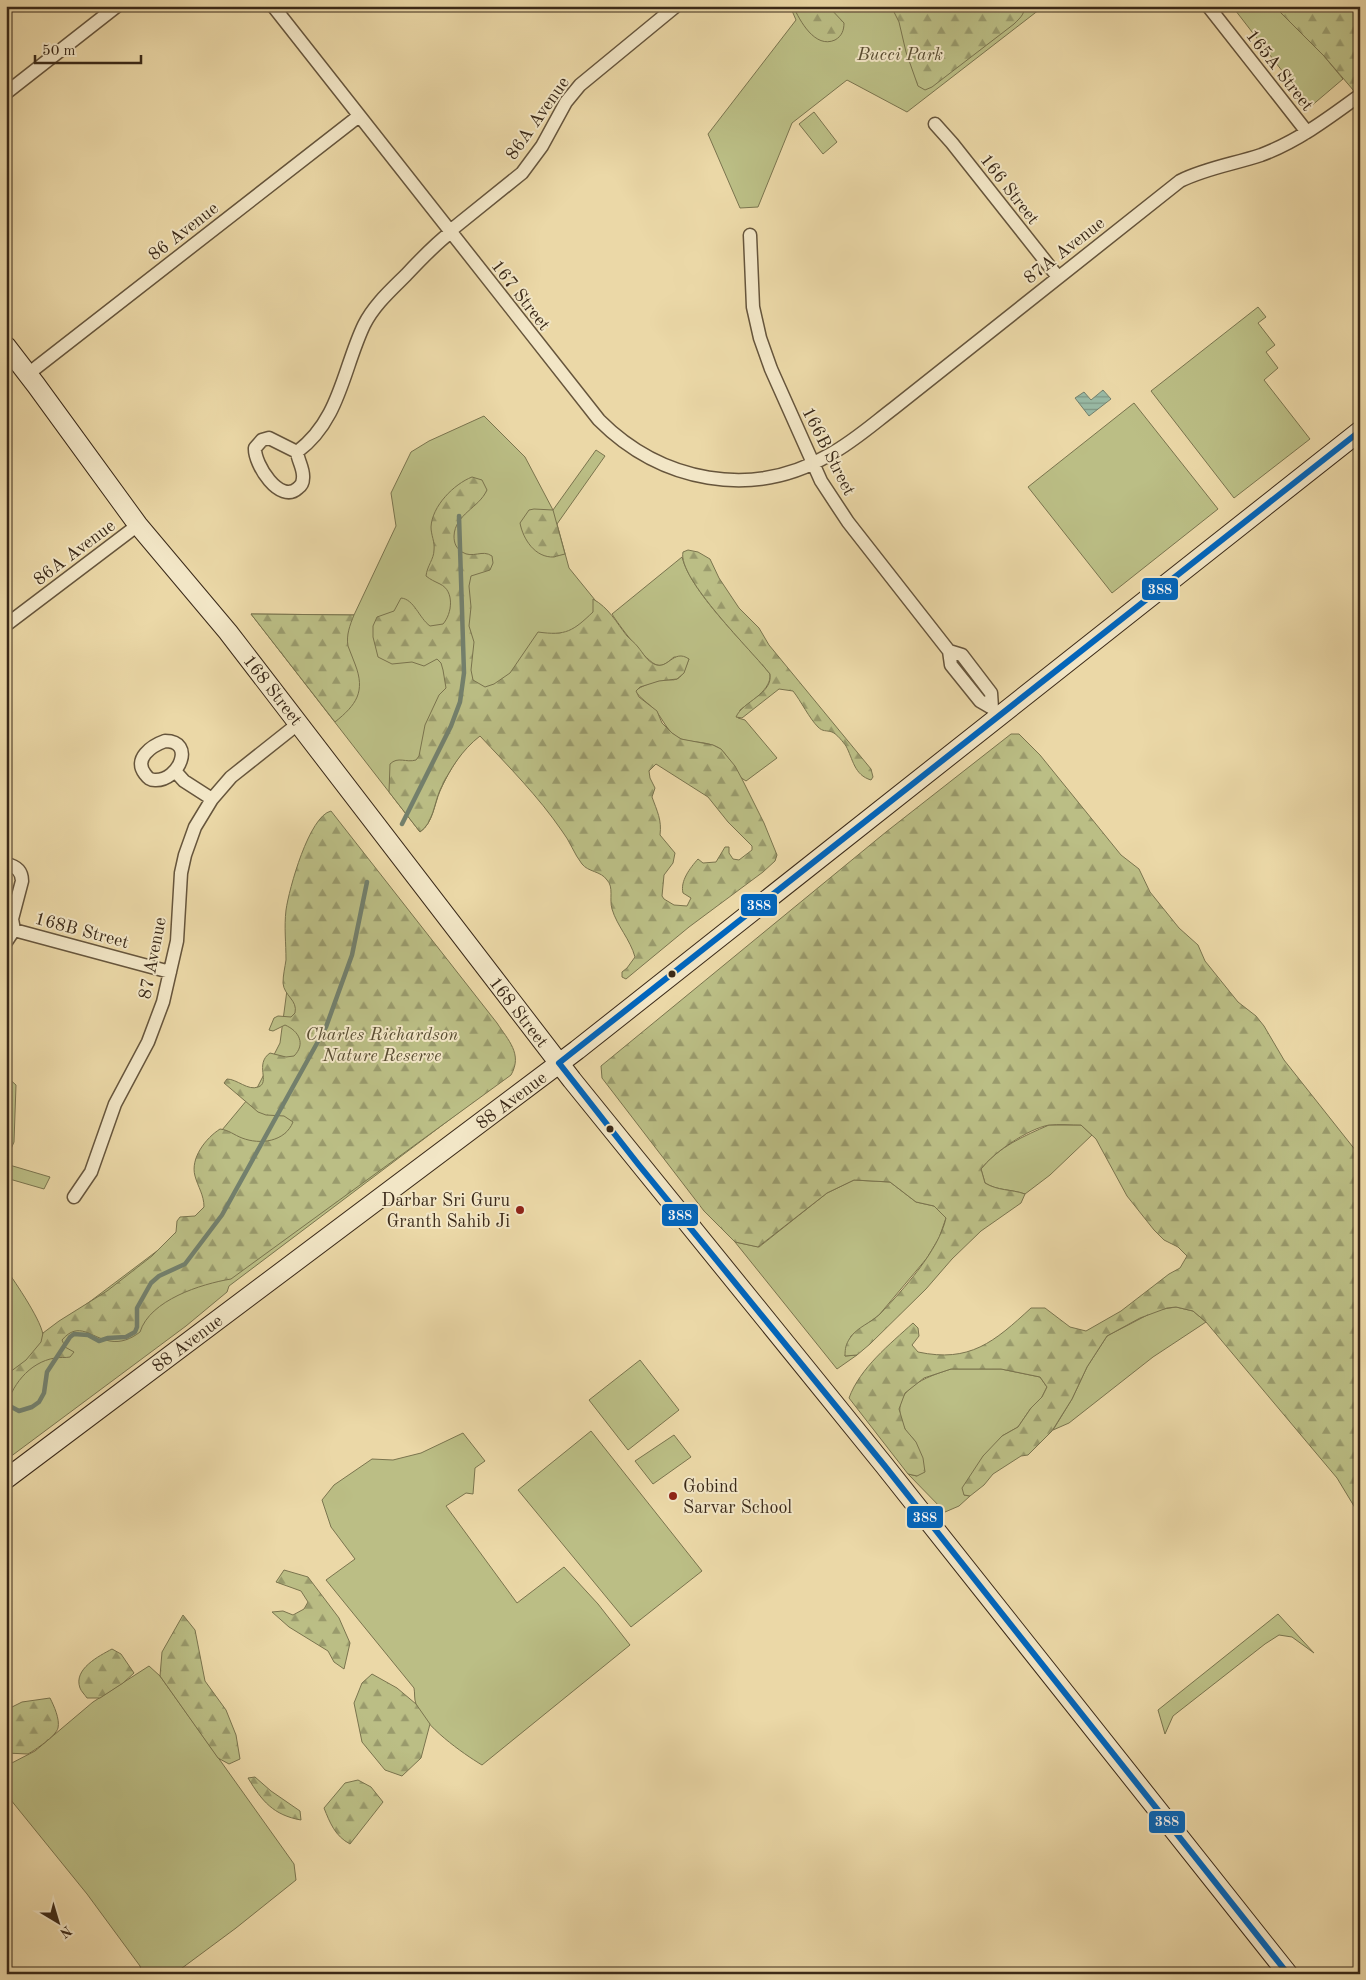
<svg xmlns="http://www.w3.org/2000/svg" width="1366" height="1980" font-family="'Old Standard TT',serif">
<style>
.green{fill:#bbbe85;stroke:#7a744e}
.forest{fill:url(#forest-firs);stroke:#7a744e;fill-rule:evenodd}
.water{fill:url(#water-rules);stroke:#73806d}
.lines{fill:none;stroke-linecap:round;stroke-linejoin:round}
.stream{stroke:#73806d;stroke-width:4.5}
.street-casing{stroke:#66553c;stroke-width:15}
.secondary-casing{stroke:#3a2918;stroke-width:21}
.street{stroke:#f2e6c6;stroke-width:12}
.secondary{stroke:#f2e6c6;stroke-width:19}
.bus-1-casing{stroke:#f2e6c6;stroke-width:10}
.bus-1{stroke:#0065bd;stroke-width:6}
.bus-dot{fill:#3a2918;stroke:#f2e6c6;stroke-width:2}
.poi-dot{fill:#8f2418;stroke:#f2e6c6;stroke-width:2}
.labels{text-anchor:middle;stroke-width:4;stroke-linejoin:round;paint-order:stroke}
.park-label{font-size:18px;font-style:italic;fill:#5a4e33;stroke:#f2e6c6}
.street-label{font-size:18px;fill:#3a2918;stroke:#f2e6c6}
.poi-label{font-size:18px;fill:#3a2918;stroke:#f2e6c6;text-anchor:end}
.line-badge{stroke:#f2e6c6;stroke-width:2}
.badge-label{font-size:14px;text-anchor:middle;font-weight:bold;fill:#fff}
</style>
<defs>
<pattern id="forest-firs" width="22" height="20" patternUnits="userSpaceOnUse" patternTransform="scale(1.25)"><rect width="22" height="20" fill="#bbbe85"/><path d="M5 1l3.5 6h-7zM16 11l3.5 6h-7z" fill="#999a6c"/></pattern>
<pattern id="water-rules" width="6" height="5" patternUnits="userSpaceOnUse" patternTransform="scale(1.25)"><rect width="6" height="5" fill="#99baa5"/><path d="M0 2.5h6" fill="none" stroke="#7e9785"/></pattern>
</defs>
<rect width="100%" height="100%" fill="#ebd8a7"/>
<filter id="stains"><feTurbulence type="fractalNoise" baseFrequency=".004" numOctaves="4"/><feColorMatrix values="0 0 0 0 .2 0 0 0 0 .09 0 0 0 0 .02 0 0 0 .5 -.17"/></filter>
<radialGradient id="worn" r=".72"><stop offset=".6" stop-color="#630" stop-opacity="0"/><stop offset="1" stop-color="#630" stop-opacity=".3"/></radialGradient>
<path class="green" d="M790 6H1044L907 112 847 80 792 123 758 207 740 208 708 134 796 20Z
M1232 6H1274L1324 56 1343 79 1310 107Z
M814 112 837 142 823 154 799 124Z
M1258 307 1266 317 1258 323 1275 345 1266 352 1278 368 1264 380 1310 439 1234 498 1151 391Z
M1134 403 1218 509 1112 593 1028 487Z
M484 416 525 457 553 510 596 450 605 456 557 524 569 568 608 616 467 747C456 760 447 775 440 791 434 805 433 823 420 832L251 614 354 615 396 526 391 493 411 452 429 441Z
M682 557C691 593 746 644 770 674 772 689 750 702 740 710L738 718 745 720 777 758 746 781C735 776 730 755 719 748 707 741 693 743 681 739 667 733 664 720 655 710 648 703 641 699 635 691 641 686 653 682 661 680 666 679 673 681 677 679 684 676 686 665 689 659L674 657C669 661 664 667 657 665 647 663 618 624 612 614Z
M287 990 510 1074 229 1286 227 1292 186 1326 6 1460V1269C15 1282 44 1324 43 1337L194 1223 207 1205 222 1130 257 1088 280 1043Z
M6 1076 16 1085 14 1142 7 1158Z
M1049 1125H1081L1092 1135 1050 1175 1025 1194C1011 1189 998 1191 985 1183L981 1169C998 1147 1024 1136 1049 1125Z
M6 1164 50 1177 44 1189 6 1178Z
M854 1180 890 1182 916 1202 934 1206 946 1218 939 1238 927 1258 879 1315 851 1336 845 1356 857 1355 837 1369 735 1242 759 1247 827 1193Z
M1176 1307 1193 1311 1206 1322 1153 1357 1069 1423 1053 1430 1072 1399 1087 1367 1107 1336 1157 1310Z
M640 1360 679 1410 628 1450 589 1400Z
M951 1369H1001L1040 1377 1047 1387 1042 1397 1031 1408 1018 1427 1002 1436 964 1495 970 1496 959 1506 945 1512 908 1474 917 1476C917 1466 918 1455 916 1445 915 1438 908 1435 905 1429 886 1391 923 1378 951 1369Z
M591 1431 702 1571 631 1627 518 1490Z
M463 1433 485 1461 475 1468 473 1494 466 1493 446 1506 517 1603 564 1567 598 1604 630 1645 482 1765C462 1753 424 1726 416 1704 414 1699 415 1693 414 1688L326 1580 355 1559 331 1527 322 1500 334 1485 372 1459 393 1460 421 1453Z
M674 1435 691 1457 653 1484 635 1461Z
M1278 1614 1314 1653 1292 1637 1279 1635 1265 1644 1173 1716 1165 1734 1158 1710Z
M149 1666 160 1676 294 1864 296 1880 236 1928 174 1974H142L140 1966 87 1894 6 1794V1766L35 1751 93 1702Z"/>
<path class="forest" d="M793 6H828L844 23C844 30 842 36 835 40 815 49 800 21 793 6Z
M891 6H1025C1024 15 1020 18 1014 24L932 87 925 90 918 86 906 52 899 22Z
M1274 6H1360V98L1324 56Z
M472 477 482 480 487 490C479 508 455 514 454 536 454 543 456 548 462 552 473 559 482 549 492 556L493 563 490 570 471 576 469 586 471 607 469 626 474 642 471 670 473 680 485 687 494 684 510 673 538 632C566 636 573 631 593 612V599C609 608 616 622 627 636 631 640 635 643 638 647 643 653 647 661 654 664 668 671 673 648 689 659L684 673 677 679 659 681 640 687 636 691 639 697 657 711 662 723 672 733 681 739 713 745 721 749 735 766 742 779 764 823 777 855 775 861 763 872 689 927 626 979 622 977V972L627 968 635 957C630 939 617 926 612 909 609 899 614 887 607 880 601 871 588 872 582 864 574 854 570 841 562 831 538 796 509 767 480 736 462 750 450 769 440 790 434 804 433 823 420 832L389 792 390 764C398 756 406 763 416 760L419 756 425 725 439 695 446 688 443 670 441 663 437 659 424 666 412 662 392 664 378 657 373 637V626L377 617 394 611 401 598C414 599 419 618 430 626L443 624C452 614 455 591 440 584 434 581 431 580 426 576 427 566 434 559 434 550 435 542 431 535 431 527 432 506 454 484 472 477ZM656 764 708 797 728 822 752 846V850L739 860 733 859 729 853V847H725L716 862 703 863 698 859C690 868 680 881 683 893L691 898 687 906 674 905 664 899 662 896 664 875 673 863 675 853 660 835C662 820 657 811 652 797L655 788 650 778 649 771Z
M534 509 553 510 565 554C561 555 557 556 554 557 535 558 523 539 520 523L529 510Z
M688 550 698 552 710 559 719 578 739 608 759 628 769 645 871 769 873 777 871 780C854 775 853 759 846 746 843 742 837 734 832 732 826 730 823 732 818 727 809 718 801 701 793 691L779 689 742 718 736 717C743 701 773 694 770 674 753 652 677 578 683 552Z
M251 614 354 615C350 625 346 635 348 646 350 652 353 658 355 664 366 692 356 705 335 722Z
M1011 734H1019L1040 755 1121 855 1139 869 1150 892 1179 928 1198 945 1205 961 1238 1002 1256 1016 1264 1026 1284 1060 1360 1156V1516L1337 1478 1206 1322 1193 1311 1176 1307 1167 1308 1140 1318 1107 1336 1087 1367 1072 1399 1052 1431 1028 1455 1021 1456 993 1474 984 1485 970 1496 964 1495 962 1488 983 1456 1002 1436 1018 1427 1031 1408 1042 1397 1047 1387 1040 1377 1001 1369H951L924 1378 905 1393 899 1409 905 1429 916 1442 923 1458 925 1472 917 1476 908 1474 849 1398C860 1368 890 1344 913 1323L918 1328 919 1336 912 1345 918 1352C970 1363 994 1342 1031 1308H1045L1070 1327 1086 1331 1121 1311 1169 1274 1180 1268 1187 1256 1178 1247 1164 1240 1154 1230 1127 1196 1096 1139 1081 1125C1071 1125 1059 1124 1049 1125 1028 1129 994 1152 981 1169L985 1183C998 1191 1011 1189 1025 1194L1021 1203 981 1231 952 1259 926 1289 870 1344 857 1355 845 1356C845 1348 846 1344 850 1338 857 1327 871 1323 880 1314 903 1290 939 1250 946 1218L934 1206 916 1202 890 1182 854 1180 827 1193 758 1247 735 1242 704 1211 602 1078 601 1066 886 832Z
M331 811 497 1023C508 1040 523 1054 511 1075L231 1279C201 1284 150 1300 140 1332 131 1339 121 1343 110 1341 91 1338 79 1320 62 1340L65 1347 74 1352 70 1357C65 1358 60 1357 55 1358 29 1362 10 1387 6 1410V1375L26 1360 41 1342 43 1333 59 1321 107 1291 152 1256 176 1232 177 1221 180 1217 195 1216 204 1207C204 1195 198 1187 195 1176 190 1158 206 1138 220 1129 229 1130 234 1135 242 1138 260 1145 285 1142 293 1122L284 1116 266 1115 258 1112 224 1083 227 1079C237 1079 248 1091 258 1087 271 1083 254 1064 270 1053L286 1057 294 1056C306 1044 299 1031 285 1025L273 1031 269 1030 274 1018 278 1016 291 1017 295 1013C298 1000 284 996 283 983 283 975 285 967 286 960 286 943 284 927 286 910 289 889 309 816 331 811Z
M284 1570 308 1577 339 1618 350 1643 344 1669 334 1662 328 1651 289 1627 272 1612 283 1611 293 1615 304 1609 308 1602 301 1591 276 1582Z
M183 1615 195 1630 205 1681 226 1710 236 1735 240 1759 229 1764 218 1758 160 1676 162 1652Z
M112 1649 121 1654 134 1673 123 1683 100 1698H87C85 1695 81 1691 80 1688 73 1669 99 1656 112 1649Z
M372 1674 397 1688 416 1704 430 1724 421 1758 402 1776 385 1770 362 1742 354 1703 362 1683Z
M50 1698C54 1706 60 1719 58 1728 56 1736 35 1750 28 1754L6 1753V1710L22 1702Z
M255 1777 271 1791 300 1811 301 1820C273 1815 262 1801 248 1778Z
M358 1780 371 1787 383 1802 350 1844C335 1836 330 1823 324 1808L345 1783Z"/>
<path class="water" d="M1103 390 1111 399 1089 416 1075 398 1084 392 1091 400Z"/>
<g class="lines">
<path class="stream" d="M402 824 451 726 460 702 464 673 459 516
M6 1404 19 1411 32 1407 39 1402 44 1393 47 1372 70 1337 74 1334 88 1335 99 1341 108 1338 126 1337 135 1332 137 1327V1308L151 1283 159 1276 185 1264 222 1215 326 1027 352 955 367 882"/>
<defs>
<path id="street" d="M273 6 599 420C661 482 752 500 829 455 853 442 873 424 894 408L1180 181C1206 168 1234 164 1261 155 1296 142 1326 120 1356 98
M1208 6 1307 132
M6 93 117 6
M935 124 952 143 1058 277
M450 231 522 173 542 146 566 102 580 85 676 6
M750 235 753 307 760 338 771 369 821 481 848 522 949 651 951 665 980 701 992 708 1000 717
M28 374 359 116
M269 438 297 452C298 461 304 469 303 478 303 482 301 486 298 488 280 505 254 464 255 448L262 440Z
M297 452C340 420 343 369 364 325 374 305 391 290 406 275 420 260 434 245 451 232
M6 625 138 525
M949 651 962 655 991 693 992 708
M165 741C196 741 179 781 155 780 150 780 148 778 145 774 133 759 151 746 165 741Z
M175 771 184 781 212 799
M6 864C16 866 22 871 22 881L12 919 14 930 6 942
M14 930 170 972
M74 1197 91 1172 115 1104 148 1042 163 1002 177 941 181 873 185 855 195 827 212 799 231 777 299 723"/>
<path id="secondary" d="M6 346 36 385 138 525 228 632 572 1080 884 1465 1288 1974
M6 1479 577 1050 1360 431"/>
</defs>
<use href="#street" class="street-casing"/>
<use href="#secondary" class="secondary-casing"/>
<use href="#street" class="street"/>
<use href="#secondary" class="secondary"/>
<defs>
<path id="bus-1" d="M559 1063 638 1164 884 1465 1288 1974
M559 1063 1360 431"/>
</defs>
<use href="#bus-1" class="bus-1-casing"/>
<use href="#bus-1" class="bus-1"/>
</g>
<g class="bus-dot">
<circle cx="672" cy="974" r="4.5"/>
<circle cx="610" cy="1129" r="4.5"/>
</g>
<g class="poi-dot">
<circle cx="520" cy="1210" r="5"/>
<circle cx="673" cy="1496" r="5"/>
</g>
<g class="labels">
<g class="park-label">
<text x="900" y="60">Bucci Park</text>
<text x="382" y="1040">Charles Richardson<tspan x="382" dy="21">Nature Reserve</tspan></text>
</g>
<g class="street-label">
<text transform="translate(1280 70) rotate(52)" y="6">165A Street</text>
<text transform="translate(537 118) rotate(-55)" y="6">86A Avenue</text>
<text transform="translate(1010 189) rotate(52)" y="6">166 Street</text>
<text transform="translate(183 231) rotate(-38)" y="6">86 Avenue</text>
<text transform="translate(1064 250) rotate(-38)" y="6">87A Avenue</text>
<text transform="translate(521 295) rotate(52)" y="6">167 Street</text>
<text transform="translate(829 451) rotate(63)" y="6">166B Street</text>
<text transform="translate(74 552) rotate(-37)" y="6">86A Avenue</text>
<text transform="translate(273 690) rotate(52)" y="6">168 Street</text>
<text transform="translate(82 930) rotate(15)" y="6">168B Street</text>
<text transform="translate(152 958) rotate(-79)" y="6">87 Avenue</text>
<text transform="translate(519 1012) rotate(52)" y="6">168 Street</text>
<text transform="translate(511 1100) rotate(-37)" y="6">88 Avenue</text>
<text transform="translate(187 1343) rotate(-37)" y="6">88 Avenue</text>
</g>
<g class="poi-label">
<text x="510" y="1206">Darbar Sri Guru<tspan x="510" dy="21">Granth Sahib Ji</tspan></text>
<text x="683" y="1492" text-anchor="start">Gobind<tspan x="683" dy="21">Sarvar School</tspan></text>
</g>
</g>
<g class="line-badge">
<rect x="1141" y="577" width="38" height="24" rx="5" fill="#0065bd"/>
<rect x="740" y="893" width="38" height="24" rx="5" fill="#0065bd"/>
<rect x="661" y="1203" width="38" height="24" rx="5" fill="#0065bd"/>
<rect x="906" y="1505" width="38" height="24" rx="5" fill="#0065bd"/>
<rect x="1148" y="1810" width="38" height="24" rx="5" fill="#0065bd"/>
</g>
<g class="badge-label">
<text x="1160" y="594">388</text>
<text x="759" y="910">388</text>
<text x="680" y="1220">388</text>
<text x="925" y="1522">388</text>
<text x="1167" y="1826">388</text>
</g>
<rect width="1366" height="1980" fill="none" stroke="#ebd8a7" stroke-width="25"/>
<rect x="8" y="8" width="1351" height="1965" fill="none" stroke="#3a2918" stroke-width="2.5"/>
<rect x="12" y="12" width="1341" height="1955" fill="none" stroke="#3a2918"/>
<g transform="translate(58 1922) rotate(142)" stroke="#f2e6c6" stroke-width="4" paint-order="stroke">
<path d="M0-4L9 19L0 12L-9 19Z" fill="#3a2918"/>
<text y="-8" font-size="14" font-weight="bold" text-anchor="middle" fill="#3a2918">N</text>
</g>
<path d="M35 55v8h106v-8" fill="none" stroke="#3a2918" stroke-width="2.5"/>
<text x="42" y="55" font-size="15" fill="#3a2918" stroke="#f2e6c6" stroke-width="4" paint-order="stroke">50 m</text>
<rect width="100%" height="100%" filter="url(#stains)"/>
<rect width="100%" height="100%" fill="url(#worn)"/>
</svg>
